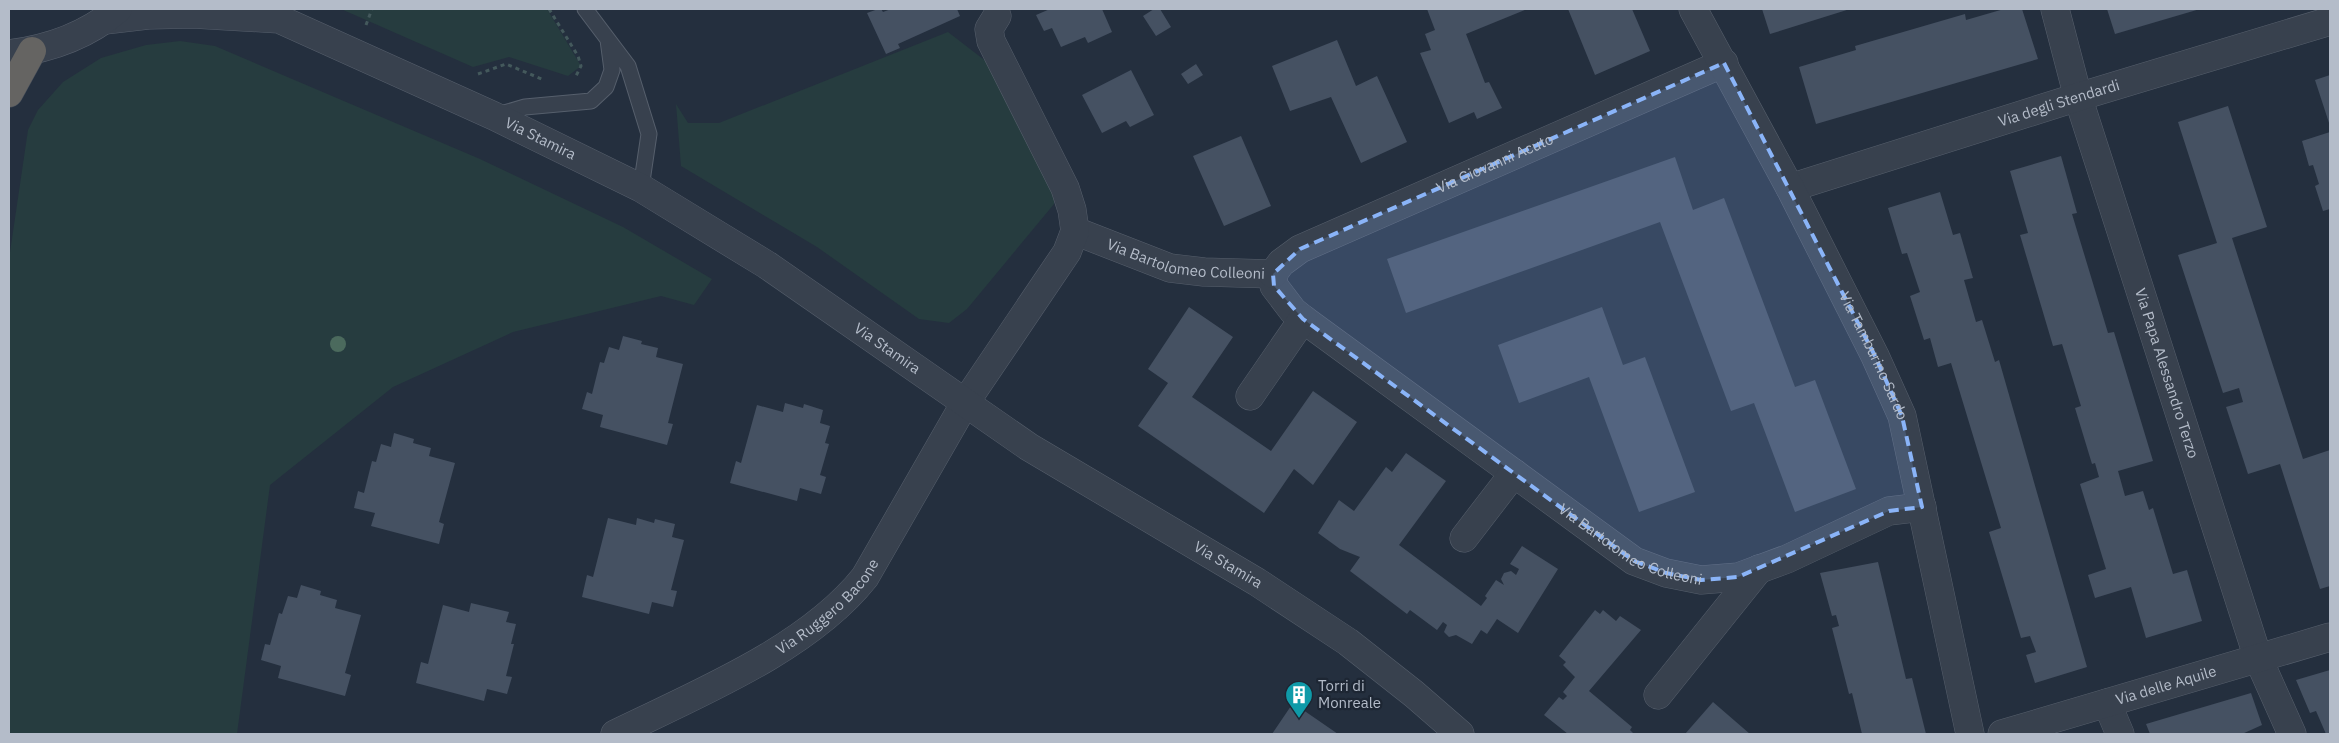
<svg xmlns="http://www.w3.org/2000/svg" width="2339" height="743" font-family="'IBM Plex Sans',sans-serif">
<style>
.green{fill:#263c3f}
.building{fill:#455162}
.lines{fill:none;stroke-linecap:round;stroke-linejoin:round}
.service-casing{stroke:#565f6c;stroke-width:17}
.minor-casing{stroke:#565f6c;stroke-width:29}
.tertiary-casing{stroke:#565f6c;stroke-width:29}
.trunk-casing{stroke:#434c59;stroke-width:29}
.path{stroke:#44595c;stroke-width:3;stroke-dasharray:4 4;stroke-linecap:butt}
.service{stroke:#38414e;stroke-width:15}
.minor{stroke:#38414e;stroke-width:28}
.tertiary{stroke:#38414e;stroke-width:28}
.trunk{stroke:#656462;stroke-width:28}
.tree{fill:#4b6a5d}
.marked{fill:#8ab4f8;fill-opacity:0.2;stroke:#8ab4f8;stroke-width:4;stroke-dasharray:10 6;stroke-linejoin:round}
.labels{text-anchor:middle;stroke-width:4.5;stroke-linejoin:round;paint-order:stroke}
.street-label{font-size:15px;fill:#b4bcc9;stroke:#1d2633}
.poi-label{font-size:15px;fill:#b4bcc9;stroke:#1d2633;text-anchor:start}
</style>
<rect width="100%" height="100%" fill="#242f3e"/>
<path class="green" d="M341 9H547L581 66 568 76 509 57 473 67Z
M948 32 996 69 1056 190 1054 204 967 309 949 323 919 319 817 247 681 166 676 104 688 123H719Z
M180 41 215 46 480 159 623 227 712 279 694 305 661 296 513 332 393 387 270 485 237 734H9V259L28 130 38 110 63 82 101 58 146 45Z"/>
<path class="building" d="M878 9H881L883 12 891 9H957L960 16 898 44 900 48 886 54 867 13Z
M1050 9H1102L1112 32 1088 43 1085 37 1061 47 1052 28 1044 31 1036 15Z
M1154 9H1160L1171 27 1156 36 1143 16Z
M1427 9H1527L1466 34 1485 83 1489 82 1502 108 1477 119 1474 112 1449 123 1420 53 1431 50 1425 34 1435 30Z
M1568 9H1632L1650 51 1595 75Z
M1762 9H1850L1770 34Z
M2004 9H2022L2038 59 1816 124 1799 67 1856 50 1855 46 1965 14 1966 20Z
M2107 9H2200L2115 34Z
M1337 40 1356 86 1377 76 1407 142 1361 163 1331 97 1290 111 1272 66Z
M1196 64 1203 75 1188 84 1181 74Z
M1131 70 1154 115 1130 127 1126 121 1102 133 1082 95Z
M2330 75V126L2315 80Z
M2228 106 2267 227 2232 238 2303 459 2330 450V586L2320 589 2280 464 2248 474 2226 407 2243 402 2239 388 2223 393 2178 255 2217 243 2178 122Z
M2330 132V209L2323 211 2315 186 2319 184 2313 165 2309 166 2302 141Z
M1241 136 1271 206 1224 226 1193 156Z
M2061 156 2077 213 2072 214 2108 333 2114 332 2153 461 2118 471 2125 496 2143 491 2149 510 2153 508 2173 574 2187 570 2202 621 2146 638 2131 587 2095 598 2088 575 2106 569 2080 484 2099 477 2095 463 2092 464 2075 408 2081 406 2062 344 2053 346 2020 235 2028 233 2010 171Z
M1675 157 1693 210 1724 198 1795 387 1815 380 1856 489 1795 512 1754 403 1731 411 1660 222 1406 313 1387 259Z
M1940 192 1953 235 1960 233 1973 278 1964 280 1976 322 1982 320 1995 362 1999 360 2087 667 2035 683 2026 655 2036 652 2030 636 2021 638 1989 532 2001 528 1951 363 1938 367 1930 338 1924 340 1910 296 1920 292 1907 253 1902 254 1888 208Z
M1189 307 1233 337 1192 397 1271 451 1313 391 1357 422 1313 485 1294 469 1264 513 1138 426 1168 383 1148 369Z
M1602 307 1623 365 1645 357 1695 492 1639 512 1589 377 1519 403 1498 345Z
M623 336 642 341 641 344 658 348 656 357 683 364 668 423 673 424 667 445 600 427 603 415 582 409 587 392 592 394 600 362 604 363 609 347 619 350Z
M785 403 803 408 804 404 823 410 820 423 830 426 825 443 829 444 820 475 826 477 821 494 800 488 797 501 730 483 736 461 741 463 757 405 783 412Z
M394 433 414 439 413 443 431 448 429 456 455 463 439 522 444 524 439 544 371 526 375 513 354 508 358 491 364 493 372 461 376 462 381 444 391 447Z
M1406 453 1446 481 1399 545 1481 606 1487 598 1485 596 1496 580 1504 585 1501 579 1504 573 1511 571 1516 575 1519 569 1510 564 1522 546 1558 569 1518 633 1497 619 1487 634 1481 630 1472 644 1456 635 1449 637 1444 632 1447 625 1443 622 1437 630 1410 610 1407 614 1350 571 1360 557 1340 549 1318 533 1339 500 1354 511 1386 467 1392 472Z
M608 518 636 525 637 518 654 523 655 519 675 524 672 537 684 540 671 590 677 591 673 607 652 602 649 614 582 597 587 575 593 577Z
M1878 562 1906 679 1912 678 1926 734H1862L1852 693 1849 694 1832 628 1839 626 1836 615 1832 616 1820 573Z
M301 585 321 591 320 595 337 600 335 608 361 615 345 673 351 675 345 696 278 678 281 666 261 660 265 644 270 645 279 613 282 614 288 596 297 598Z
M471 603 509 612 506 622 516 624 511 644H514L506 676 512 677 507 694 487 689 484 701 416 683 421 662 428 664 443 605 469 612Z
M1595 610 1600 614 1603 610 1616 621 1620 616 1641 630 1589 691 1632 727 1630 730 1634 734H1568L1544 715 1559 697 1563 700 1567 696 1563 692 1575 677 1563 665 1566 662 1559 656Z
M2330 670V734H2326L2316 711 2310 713 2296 680Z
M2251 693 2262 725 2242 734H2150L2146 724Z
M1713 702 1750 734H1685Z
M1293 703 1338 734H1272Z"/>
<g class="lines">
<defs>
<path id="service" d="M585 9 628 66 649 134 641 188
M494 116 525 107 591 101 606 87 612 70 608 40"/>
<g id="minor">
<path id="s1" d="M2055 9 2078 97 2258 658 2292 734"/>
<path id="s2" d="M1790 188 2078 97 2330 21"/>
<path id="s3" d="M1075 231 1170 268 1204 272 1273 274"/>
<path id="s4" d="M1273 274 1274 286 1293 311 1303 319 1634 561 1666 573 1701 580 1738 577 1787 559 1889 511 1922 507"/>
<path id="s5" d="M1273 274 1281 263 1300 249 1724 63"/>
<path d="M1250 396 1303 319"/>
<path d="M1464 538 1514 473"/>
<path d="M1658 695 1759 569"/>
<path d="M2107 703 2120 734"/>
<path id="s6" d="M615 734C697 694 808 649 865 577L965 403 1067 252 1075 231 1072 210 1065 188 991 41 989 29 997 16"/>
<path id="s7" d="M2002 734 2330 637"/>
</g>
<g id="tertiary">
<path id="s8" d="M1693 9 1790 188 1875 356 1902 416 1970 734"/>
<path id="s9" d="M105 20 148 15 193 14 279 19 494 116 641 188 767 265 1029 447 1257 582 1348 642 1414 694 1460 734"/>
<path d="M9 54C48 49 88 35 118 9"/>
</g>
<path id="trunk" d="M9 93 32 51"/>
</defs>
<use href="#service" class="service-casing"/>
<use href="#minor" class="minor-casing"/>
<use href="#tertiary" class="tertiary-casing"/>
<use href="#trunk" class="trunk-casing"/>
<path class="path" d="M549 9 578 56 581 66 575 78
M366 25 372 9
M478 74 506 64 544 80"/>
<use href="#service" class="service"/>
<use href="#minor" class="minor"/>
<use href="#tertiary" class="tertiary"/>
<use href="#trunk" class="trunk"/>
</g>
<circle class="tree" cx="338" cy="344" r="8"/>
<path class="marked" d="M1724 63 1875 356 1902 416 1922 507 1889 511 1738 577 1701 580 1666 573 1634 561 1303 319 1274 286 1273 274 1300 249Z"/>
<defs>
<symbol id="building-pin" viewBox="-11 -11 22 30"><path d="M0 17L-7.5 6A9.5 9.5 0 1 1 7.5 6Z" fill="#0f9aa8" stroke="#1d2633"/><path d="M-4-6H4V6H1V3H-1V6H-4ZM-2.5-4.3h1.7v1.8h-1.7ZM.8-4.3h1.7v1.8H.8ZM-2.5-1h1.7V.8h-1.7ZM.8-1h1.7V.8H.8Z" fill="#fff"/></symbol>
</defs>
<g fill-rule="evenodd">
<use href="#building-pin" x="1283" y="679" width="32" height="43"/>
</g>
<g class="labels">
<g class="street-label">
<text dy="5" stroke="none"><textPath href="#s2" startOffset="282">Via degli Stendardi</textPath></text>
<text dy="5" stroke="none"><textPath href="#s9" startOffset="462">Via Stamira</textPath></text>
<text dy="5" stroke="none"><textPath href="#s5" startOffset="250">Via Giovanni Acuto</textPath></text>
<text dy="5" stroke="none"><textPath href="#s3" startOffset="116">Via Bartolomeo Colleoni</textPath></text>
<text dy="5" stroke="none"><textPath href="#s9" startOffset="868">Via Stamira</textPath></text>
<text dy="5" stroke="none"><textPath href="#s8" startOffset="391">Via Tamburino Sardo</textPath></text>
<text dy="5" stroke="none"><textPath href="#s1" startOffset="381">Via Papa Alessandro Terzo</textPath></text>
<text dy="5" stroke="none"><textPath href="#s4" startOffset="456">Via Bartolomeo Colleoni</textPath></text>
<text dy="5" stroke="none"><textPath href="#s9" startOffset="1272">Via Stamira</textPath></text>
<text dy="5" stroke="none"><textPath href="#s6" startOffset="250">Via Ruggero Bacone</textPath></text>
<text dy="5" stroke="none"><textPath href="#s7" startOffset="171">Via delle Aquile</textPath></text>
</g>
<g class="poi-label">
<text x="1318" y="691">Torri di<tspan x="1318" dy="17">Monreale</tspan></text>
</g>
</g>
<rect width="2339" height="743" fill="none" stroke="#b4bcc9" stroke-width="20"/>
</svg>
